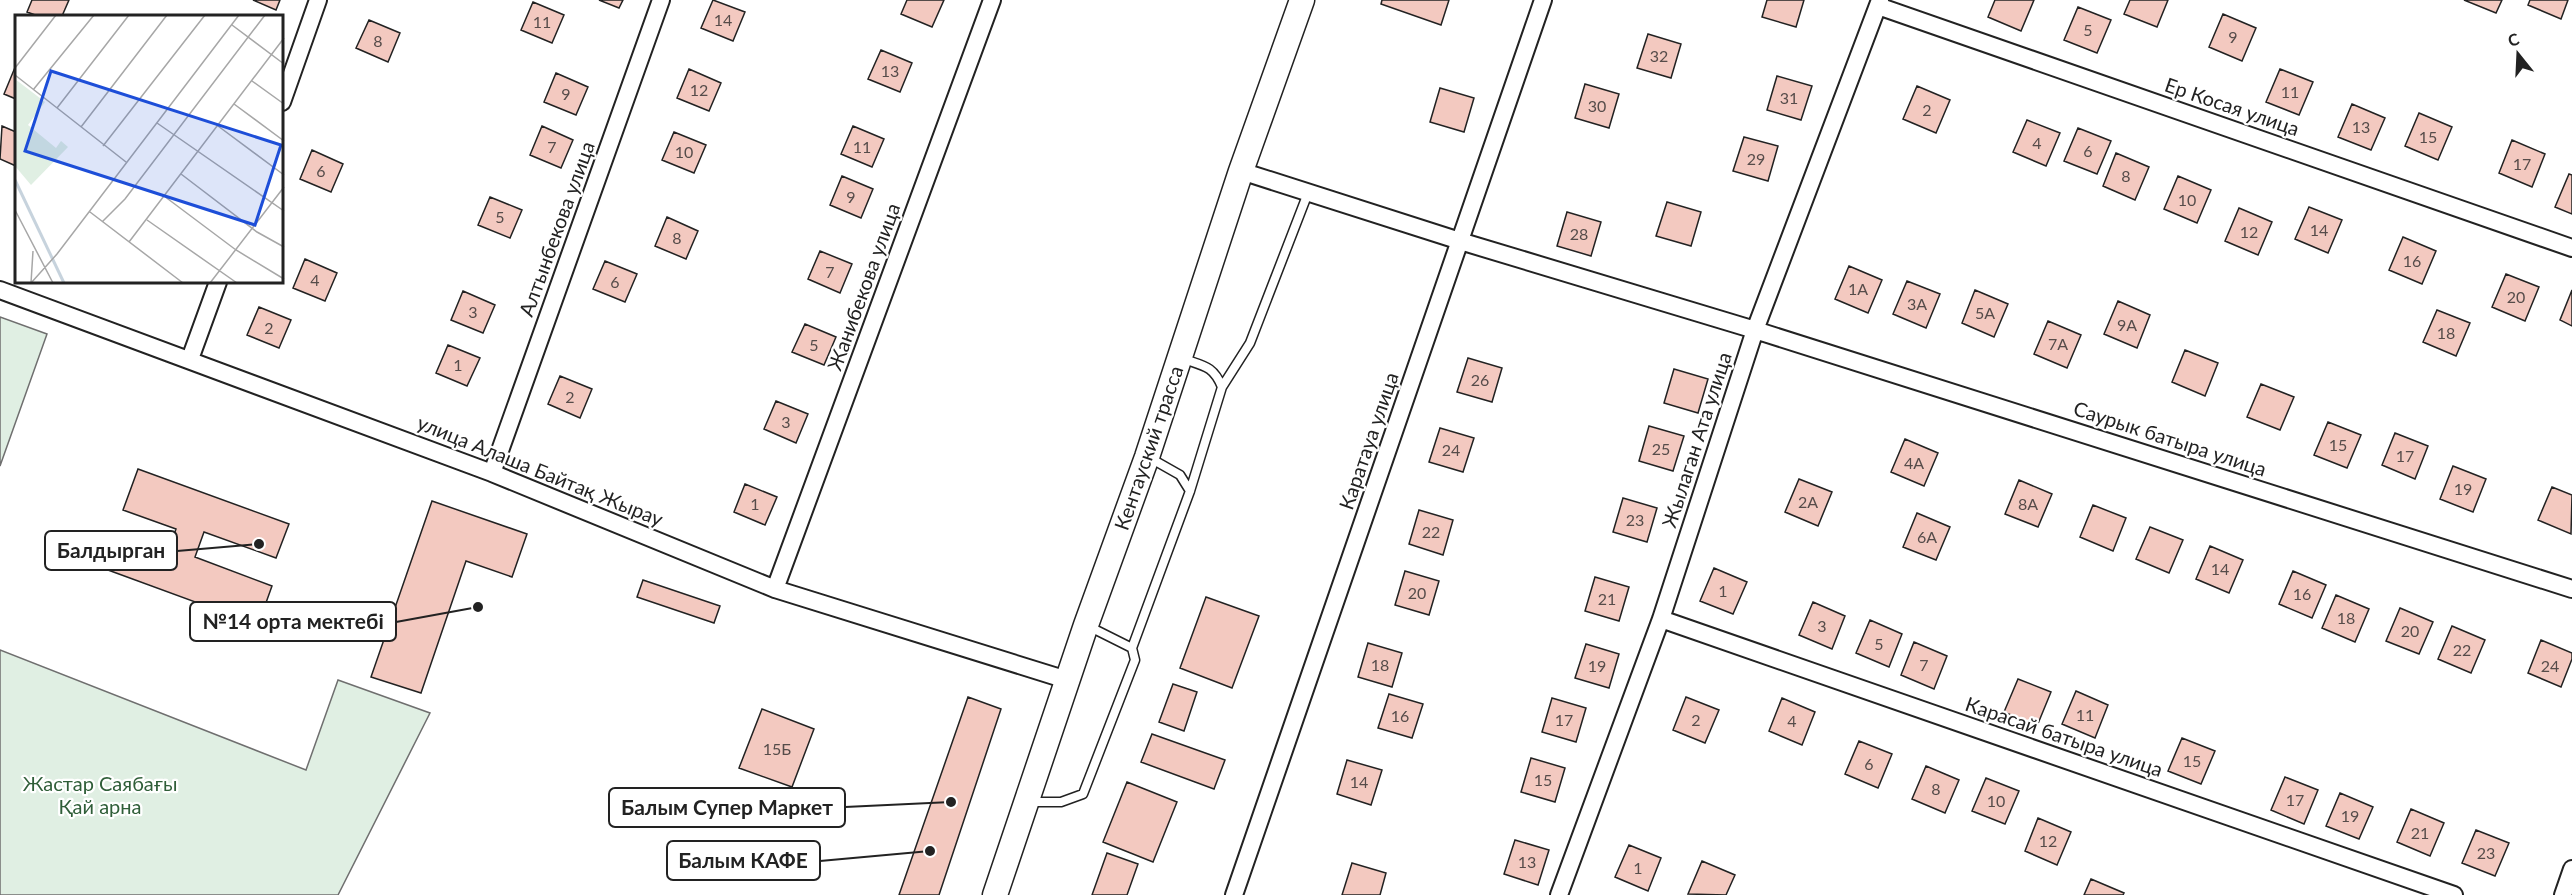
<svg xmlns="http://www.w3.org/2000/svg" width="2572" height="895" font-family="Lato,sans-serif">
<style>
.green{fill:#e0efe3;stroke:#6f6f6f;stroke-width:1.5}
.building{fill:#f3c9c0;stroke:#222;stroke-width:1.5}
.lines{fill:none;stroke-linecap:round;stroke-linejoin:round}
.service-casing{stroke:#222;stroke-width:11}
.minor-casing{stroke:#222;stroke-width:20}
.secondary-casing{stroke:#222;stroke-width:27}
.service{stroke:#fff;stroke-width:8}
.minor{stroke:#fff;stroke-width:16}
.secondary{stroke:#fff;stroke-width:24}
.labels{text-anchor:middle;stroke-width:4.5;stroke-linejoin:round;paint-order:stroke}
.number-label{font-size:16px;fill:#564c4a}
.street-label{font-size:20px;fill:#222;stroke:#fff}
.park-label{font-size:20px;fill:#2f5e38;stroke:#fff}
.inset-river{fill:none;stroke:#c7d3dd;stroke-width:3}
.inset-road{fill:none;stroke:#a7a7a7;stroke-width:1.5}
.view{fill:#1d4ed8;fill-opacity:0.15;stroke:#1d4ed8;stroke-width:3}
.inset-edge{fill:none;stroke:#222;stroke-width:3}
.leader{fill:none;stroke:#222;stroke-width:2}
.callout-dot{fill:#222;stroke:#fff;stroke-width:2}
.callout{fill:#fff;stroke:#222;stroke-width:2}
.callout-label{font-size:21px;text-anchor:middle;font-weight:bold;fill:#222}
</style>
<rect width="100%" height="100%" fill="#fff"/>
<path class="green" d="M0 317 47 334 0 466Z
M0 650 306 770 338 680 430 713 338 895H0Z"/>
<path class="building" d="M32 0H69L62 16H38L27 12Z
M253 0H280L276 10Z
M599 0H623L619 8Z
M713 0 745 12 733 41 701 28Z
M907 0H944L932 27 901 14Z
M1382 0H1449L1441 25 1381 4Z
M1767 0H1804L1796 27 1762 17Z
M1995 0H2034L2021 31 1988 17Z
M2130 0H2168L2157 27 2124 14Z
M2464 0H2502L2496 13Z
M2530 0H2568L2561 19 2528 5Z
M533 2 564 15 552 43 521 30Z
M2078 7 2111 20 2097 53 2064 40Z
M2223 14 2256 28 2242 61 2209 47Z
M369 20 400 33 388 62 356 48Z
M1648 34 1681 44 1671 78 1637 68Z
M881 50 912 63 900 92 868 79Z
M16 65V99L4 94Z
M689 69 721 83 709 111 677 98Z
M2280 69 2313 82 2299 115 2266 102Z
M556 73 588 87 576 115 544 102Z
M1777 76 1812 86 1801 120 1767 110Z
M1585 84 1619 94 1609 128 1575 118Z
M1917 86 1950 100 1936 133 1903 119Z
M1440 88 1474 98 1464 132 1430 122Z
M2352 104 2385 118 2371 150 2338 137Z
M2419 113 2452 127 2438 160 2405 146Z
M2027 120 2060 133 2046 166 2013 152Z
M2 126 16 132V166L0 159Z
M542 126 573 140 561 168 530 155Z
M853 126 884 139 872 167 841 154Z
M2078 128 2111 141 2097 174 2064 161Z
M674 132 706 145 694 173 662 160Z
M1744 137 1778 146 1768 181 1733 171Z
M2512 140 2545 154 2532 187 2499 173Z
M312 150 343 164 331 192 300 179Z
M2116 153 2149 167 2135 200 2103 186Z
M2569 174 2572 175V214L2555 207Z
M842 176 873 189 861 218 830 205Z
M2178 176 2211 190 2197 223 2164 209Z
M490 197 522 210 510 238 478 225Z
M1667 202 1701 212 1691 246 1656 236Z
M2309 207 2342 220 2328 253 2295 239Z
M2239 208 2272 222 2258 255 2225 241Z
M1567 212 1601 222 1591 256 1557 246Z
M667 217 698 231 686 259 655 246Z
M2403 237 2436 251 2422 284 2389 270Z
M820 251 852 264 840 293 808 279Z
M305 259 337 273 325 301 293 288Z
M605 261 637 274 625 302 593 289Z
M1849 266 1882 280 1868 313 1835 299Z
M2506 274 2539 287 2525 321 2492 307Z
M1907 281 1940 294 1926 328 1893 314Z
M1975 290 2008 304 1994 337 1962 323Z
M2572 290V326L2560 320Z
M463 291 495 305 483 333 451 320Z
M2118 301 2150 315 2137 348 2104 334Z
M259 307 291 320 279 348 247 335Z
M2437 310 2470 323 2456 356 2423 342Z
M2048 321 2081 335 2067 368 2034 354Z
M805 324 836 337 824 365 792 352Z
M448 345 480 358 467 386 436 373Z
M2185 350 2218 363 2205 396 2172 382Z
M1468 358 1502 368 1492 402 1457 392Z
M1674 369 1708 379 1698 413 1664 403Z
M560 376 592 389 580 418 548 404Z
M2261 384 2294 397 2280 430 2247 417Z
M776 401 808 414 796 443 764 429Z
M2328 422 2361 435 2347 468 2314 455Z
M1649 426 1684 436 1673 471 1639 461Z
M1440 428 1474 438 1463 472 1429 462Z
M2395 433 2428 446 2415 479 2382 465Z
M1905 439 1938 453 1924 486 1891 472Z
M2453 466 2486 479 2473 512 2440 499Z
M138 469 289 524 276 558 204 532 195 557 272 586 258 625 108 570 121 535 168 552 176 529 123 510Z
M1799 479 1832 492 1818 526 1785 512Z
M2019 480 2052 494 2038 527 2005 514Z
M745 484 777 497 765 525 734 512Z
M2552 487 2572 495 2571 534 2538 520Z
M1623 498 1657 508 1647 542 1613 532Z
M432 501 527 534 512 577 466 561 421 693 371 677Z
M2093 505 2126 518 2113 551 2080 537Z
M1419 510 1453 520 1443 555 1409 544Z
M1917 513 1950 527 1936 560 1903 547Z
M2150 527 2183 540 2169 573 2136 559Z
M2210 546 2243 560 2229 593 2196 579Z
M1714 568 1747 582 1733 614 1700 601Z
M1405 571 1439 581 1429 615 1395 605Z
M2293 571 2326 585 2312 618 2279 604Z
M1595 577 1629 587 1619 621 1585 611Z
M643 580 720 606 714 623 637 597Z
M2336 595 2369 609 2355 642 2322 628Z
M1206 597 1259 616 1232 688 1180 668Z
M1813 602 1845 616 1832 649 1799 635Z
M2400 608 2433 622 2419 654 2386 641Z
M1870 620 1902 634 1889 667 1856 653Z
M2452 626 2485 640 2471 673 2438 659Z
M2541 640 2572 653V659L2561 687 2528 673Z
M1914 642 1947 656 1934 689 1901 675Z
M1368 643 1402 653 1392 687 1358 677Z
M1586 644 1619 654 1609 688 1575 678Z
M2018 679 2051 692 2037 726 2004 712Z
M1173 684 1197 692 1184 731 1159 722Z
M2076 691 2108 705 2095 738 2062 724Z
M1389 694 1423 704 1412 738 1378 728Z
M968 697 1001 709 939 895H899Z
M1686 697 1719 710 1705 743 1673 730Z
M1552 698 1586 708 1576 742 1542 732Z
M1782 698 1815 712 1802 745 1769 731Z
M762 709 814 729 792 787 739 768Z
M1152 734 1225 760 1214 789 1141 762Z
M2182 738 2215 751 2201 784 2168 771Z
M1859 741 1892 754 1878 788 1845 774Z
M1531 758 1565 768 1555 802 1521 792Z
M1347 760 1382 770 1371 805 1337 794Z
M1926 766 1959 780 1945 813 1912 799Z
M2285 777 2318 790 2304 824 2271 810Z
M1986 778 2019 791 2005 824 1972 811Z
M1127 782 1177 802 1153 862 1103 842Z
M2340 793 2373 807 2359 839 2326 826Z
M2411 809 2444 823 2430 856 2397 842Z
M2038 818 2071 832 2057 865 2025 851Z
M2476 830 2509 843 2495 876 2462 863Z
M1515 840 1549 850 1538 885 1504 874Z
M1629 845 1661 858 1648 891 1615 877Z
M1107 853 1138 864 1127 895H1092Z
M1702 861 1735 875 1726 895 1688 894Z
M1352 863 1386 873 1380 895H1342Z
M2091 879 2124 893 2123 895H2084Z"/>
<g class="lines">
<defs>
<path id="service" d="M1181 358C1203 366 1213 365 1222 387
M1150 458 1180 475 1190 491
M1132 648 1190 491 1222 387 1250 343 1308 193
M1030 802H1061L1083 794 1135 660 1132 648 1088 626"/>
<path id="minor" d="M1878 6 2572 248
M282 102 318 0
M1241 171 1460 241 1755 330 2572 589
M0 290 492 473 775 589 1067 680
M190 359 218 282
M492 473 661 0
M775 589 992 0
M1661 619 2454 895
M1234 895 1543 0
M1559 895 1661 619 1755 330 1880 0
M2563 895 2572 869"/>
<path id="secondary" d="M995 895 1086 625 1147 457 1241 171 1302 0"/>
</defs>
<use href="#service" class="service-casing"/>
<use href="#minor" class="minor-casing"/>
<use href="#secondary" class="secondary-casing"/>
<use href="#service" class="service"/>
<use href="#minor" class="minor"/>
<use href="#secondary" class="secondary"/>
</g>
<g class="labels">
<g class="number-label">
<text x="723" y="26">14</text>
<text x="542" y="28">11</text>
<text x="2088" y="36">5</text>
<text x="2233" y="43">9</text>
<text x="378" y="47">8</text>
<text x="1659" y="62">32</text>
<text x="890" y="77">13</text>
<text x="699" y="96">12</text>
<text x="2290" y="98">11</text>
<text x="566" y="100">9</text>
<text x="1789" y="104">31</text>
<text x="1597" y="112">30</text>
<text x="1927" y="116">2</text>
<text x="2361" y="133">13</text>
<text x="2428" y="143">15</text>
<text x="2037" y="149">4</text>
<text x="552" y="153">7</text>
<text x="862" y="153">11</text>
<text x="2088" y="157">6</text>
<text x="684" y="158">10</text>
<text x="1756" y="165">29</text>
<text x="2522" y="170">17</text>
<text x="321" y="177">6</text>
<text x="2126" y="182">8</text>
<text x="851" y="203">9</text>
<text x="2187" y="206">10</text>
<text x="500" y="223">5</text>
<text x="2319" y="236">14</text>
<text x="2249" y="238">12</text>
<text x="1579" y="240">28</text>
<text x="677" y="244">8</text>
<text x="2412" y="267">16</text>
<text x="830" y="278">7</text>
<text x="315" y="286">4</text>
<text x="615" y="288">6</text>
<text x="1858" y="295">1A</text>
<text x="2516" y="303">20</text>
<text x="1917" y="310">3A</text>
<text x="473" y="318">3</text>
<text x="1985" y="319">5A</text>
<text x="2127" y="331">9A</text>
<text x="269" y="334">2</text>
<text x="2446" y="339">18</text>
<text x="2058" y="350">7A</text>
<text x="814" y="351">5</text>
<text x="458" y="371">1</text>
<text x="1480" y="386">26</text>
<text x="570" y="403">2</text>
<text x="786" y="428">3</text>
<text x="2338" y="451">15</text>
<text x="1661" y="455">25</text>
<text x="1451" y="456">24</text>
<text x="2405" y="462">17</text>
<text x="1914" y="469">4A</text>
<text x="2463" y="495">19</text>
<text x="1808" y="508">2A</text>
<text x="755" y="510">1</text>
<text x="2028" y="510">8A</text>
<text x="1635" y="526">23</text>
<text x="1431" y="538">22</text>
<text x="1927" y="543">6A</text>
<text x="2220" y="575">14</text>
<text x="1723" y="597">1</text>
<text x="1417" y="599">20</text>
<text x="2302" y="600">16</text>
<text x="1607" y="605">21</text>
<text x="2346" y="624">18</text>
<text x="1822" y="632">3</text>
<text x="2410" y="637">20</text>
<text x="1879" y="650">5</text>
<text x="2462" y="656">22</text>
<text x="1380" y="671">18</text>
<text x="1924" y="671">7</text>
<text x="1597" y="672">19</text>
<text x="2550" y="672">24</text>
<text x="2085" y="721">11</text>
<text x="1400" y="722">16</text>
<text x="1564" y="726">17</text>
<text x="1696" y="726">2</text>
<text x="1792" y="727">4</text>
<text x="777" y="755">15Б</text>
<text x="2192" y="767">15</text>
<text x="1869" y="770">6</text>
<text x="1543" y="786">15</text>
<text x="1359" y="788">14</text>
<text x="1936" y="795">8</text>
<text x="2295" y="806">17</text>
<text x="1996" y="807">10</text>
<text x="2350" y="822">19</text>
<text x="2420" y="839">21</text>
<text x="2048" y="847">12</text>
<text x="2486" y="859">23</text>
<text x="1527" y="868">13</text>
<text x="1638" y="874">1</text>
</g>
<g class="street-label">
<text transform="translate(2232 107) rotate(19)" y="7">Ер Косая улица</text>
<text transform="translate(557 229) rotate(-70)" y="7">Алтынбекова улица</text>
<text transform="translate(864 287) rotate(-70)" y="7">Жанибекова улица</text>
<text transform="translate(2170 439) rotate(18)" y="7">Саурык батыра улица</text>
<text transform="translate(1697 440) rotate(-72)" y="7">Жылаган Ата улица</text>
<text transform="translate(1369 441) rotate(-71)" y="7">Каратауа улица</text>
<text transform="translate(1149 448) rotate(-71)" y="7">Кентауский трасса</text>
<text transform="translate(540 471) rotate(22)" y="7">улица Алаша Байтақ Жырау</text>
<text transform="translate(2064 737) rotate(19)" y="7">Карасай батыра улица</text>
</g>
<g class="park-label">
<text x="100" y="791">Жастар Саябағы<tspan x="100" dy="23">Қай арна</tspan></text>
</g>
</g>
<g transform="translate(15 15)">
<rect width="268" height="268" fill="#fff"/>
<path d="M0 64 30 87 13 110 41 133 46 126 53 132 16 170 0 151Z" fill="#e0efe3"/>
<path class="inset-river" d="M0 165 49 268"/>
<path class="inset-road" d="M217 10 269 49M0 53 41 0M0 60 111 147M237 66 269 89M18 75 79 0M219 89 269 126M42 93 114 0M142 108 269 196M203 111 269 160M66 112 152 0M88 131 190 0M166 159 242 217 269 232M149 181 221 235 269 264M0 195 38 268M75 197 168 268M132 205 222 268M87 207 110 184 250 0M114 227 269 23M16 268 42 239 224 0M16 268 18 236M195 268 269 172"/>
<path class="view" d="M36 56 266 130 240 210 10 136Z"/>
<rect width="268" height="268" class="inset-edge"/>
</g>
<path class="leader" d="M259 544L177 551M478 607L396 622M951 802L845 807M930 851L820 861"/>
<g class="callout-dot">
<circle cx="259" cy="544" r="6"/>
<circle cx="478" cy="607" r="6"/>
<circle cx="951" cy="802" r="6"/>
<circle cx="930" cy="851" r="6"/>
</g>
<g class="callout">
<rect x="45" y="531" width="132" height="39" rx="6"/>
<rect x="190" y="602" width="206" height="39" rx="6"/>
<rect x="609" y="788" width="236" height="39" rx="6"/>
<rect x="667" y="841" width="153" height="39" rx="6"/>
</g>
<g class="callout-label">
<text x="111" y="558">Балдырган</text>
<text x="293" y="629">№14 орта мектебі</text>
<text x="727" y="815">Балым Супер Маркет</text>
<text x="743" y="868">Балым КАФЕ</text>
</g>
<g transform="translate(2518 54) rotate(342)" stroke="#ffffff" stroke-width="4.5" paint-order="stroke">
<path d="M0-4.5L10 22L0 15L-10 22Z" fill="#222222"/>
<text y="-9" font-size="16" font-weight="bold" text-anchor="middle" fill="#222222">С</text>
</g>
</svg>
